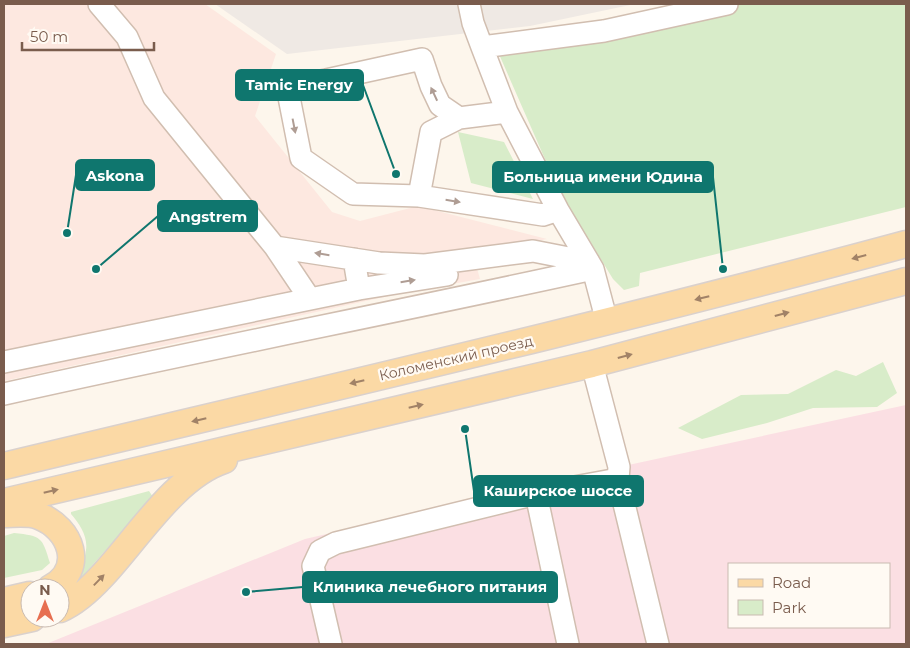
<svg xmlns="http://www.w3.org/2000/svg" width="910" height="648" font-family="Montserrat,sans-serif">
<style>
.commercial{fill:#fde8e0}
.industrial{fill:#efe9e4}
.medical{fill:#fbdfe3;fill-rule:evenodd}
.green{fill:#d8ecc9}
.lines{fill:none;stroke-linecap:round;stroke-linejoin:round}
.minor-casing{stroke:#d1beb0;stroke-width:24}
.major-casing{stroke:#dad1cd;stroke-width:29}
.minor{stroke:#fff;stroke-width:21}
.major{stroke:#fbd9a5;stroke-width:26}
.oneway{fill:#af9d94}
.oneway2{fill:#a18267}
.labels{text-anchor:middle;stroke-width:4.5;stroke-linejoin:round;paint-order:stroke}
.street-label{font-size:14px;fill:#7a5c4d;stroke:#fffaf3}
.leader{fill:none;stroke:#0f766e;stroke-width:2}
.callout-dot{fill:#0f766e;stroke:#fffaf3;stroke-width:2}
.callout{fill:#0f766e;stroke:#0f766e;stroke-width:2}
.callout-label{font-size:15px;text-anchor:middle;font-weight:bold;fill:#fff}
</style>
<rect width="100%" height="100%" fill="#fdf6ec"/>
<path class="commercial" d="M4 4H205L276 54 255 116 332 212 360 221 418 206 547 239 473 254 480 279 402 293 4 381Z"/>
<path class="industrial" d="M215 4H635L530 26 287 54Z"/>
<path class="medical" d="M906 405V644H46L305 539 619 467ZM729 564H889V627H729Z"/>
<path class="green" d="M704 4H906V207L640 273 639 286 624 290 613 279 559 191 495 45Z
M458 132 504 142 533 199 471 183Z
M883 362 897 393 877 407 813 408 767 423 702 439 678 428 741 395 788 394 836 370 856 376Z
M149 491 153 497 81 578C80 567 85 560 86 550 88 537 80 524 71 514V512Z
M14 533C42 536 42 537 50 563L42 570 4 578V536Z"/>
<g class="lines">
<defs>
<path id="minor" d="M99 4 127 37 154 98 275 247 310 299
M469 4 473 23 482 47 507 112 558 210 593 269 607 322
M482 47 604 31 727 4
M507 112 459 118 440 105 431 86 422 59 326 80 287 87 301 158 353 194 419 196 543 215 558 210
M419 196 431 132 459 118
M275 247 379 263 425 265 533 251 589 262
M359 289 447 275
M4 362 359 289 354 259
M592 364 619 467 618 479 658 644
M4 394C200 350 397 312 593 269
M536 494 568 644
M331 644 313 566 320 551 336 543 536 494 618 479"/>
<path id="major" d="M4 466C305 394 607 325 906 244
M4 502 592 364 906 281
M4 514C14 514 29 512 39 516 71 528 86 569 51 588
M4 601 30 595
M60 609C76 602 90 589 102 576 137 539 175 476 224 460
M4 624 32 618"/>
</defs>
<use href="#minor" class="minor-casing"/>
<use href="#major" class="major-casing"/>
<use href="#minor" class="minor"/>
<use href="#major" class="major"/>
</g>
<defs><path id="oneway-solid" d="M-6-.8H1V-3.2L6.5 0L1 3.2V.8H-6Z" transform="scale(1.25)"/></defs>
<g class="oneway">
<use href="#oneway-solid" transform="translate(434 94) rotate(-115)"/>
<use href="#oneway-solid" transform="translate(294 126) rotate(79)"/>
<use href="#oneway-solid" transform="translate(453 201) rotate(9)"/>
<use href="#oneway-solid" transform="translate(322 254) rotate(-171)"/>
<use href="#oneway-solid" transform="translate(408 281) rotate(-9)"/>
</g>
<g class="oneway2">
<use href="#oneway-solid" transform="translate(859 257) rotate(165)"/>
<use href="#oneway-solid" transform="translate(702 298) rotate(166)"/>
<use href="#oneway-solid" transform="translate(782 314) rotate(-15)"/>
<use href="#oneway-solid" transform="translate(625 356) rotate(-15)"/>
<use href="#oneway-solid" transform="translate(357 382) rotate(167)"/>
<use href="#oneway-solid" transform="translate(416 406) rotate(-13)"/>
<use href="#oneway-solid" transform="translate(199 420) rotate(167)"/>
<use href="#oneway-solid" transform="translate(51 491) rotate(-13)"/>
<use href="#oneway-solid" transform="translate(99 580) rotate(-46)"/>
</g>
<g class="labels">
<g class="street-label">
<text transform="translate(456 358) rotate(-13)" y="5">Коломенский проезд</text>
</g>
</g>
<path class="leader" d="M396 174L363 85M67 233L76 175M723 269L713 177M96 269L158 216M465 429L474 491M246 592L303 587"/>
<g class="callout-dot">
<circle cx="396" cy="174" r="5"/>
<circle cx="67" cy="233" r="5"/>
<circle cx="723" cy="269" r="5"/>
<circle cx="96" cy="269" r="5"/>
<circle cx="465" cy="429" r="5"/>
<circle cx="246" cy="592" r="5"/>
</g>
<g class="callout">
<rect x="236" y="70" width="127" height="30" rx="5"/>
<rect x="76" y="160" width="78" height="30" rx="5"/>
<rect x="493" y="162" width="220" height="30" rx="5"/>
<rect x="158" y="201" width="99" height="30" rx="5"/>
<rect x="474" y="476" width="169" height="30" rx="5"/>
<rect x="303" y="572" width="254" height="30" rx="5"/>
</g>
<g class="callout-label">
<text x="299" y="90">Tamic Energy</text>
<text x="115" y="181">Askona</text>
<text x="603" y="182">Больница имени Юдина</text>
<text x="208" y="222">Angstrem</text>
<text x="558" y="496">Каширское шоссе</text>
<text x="430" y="592">Клиника лечебного питания</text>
</g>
<rect width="910" height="648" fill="none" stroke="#7a5c4d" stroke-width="10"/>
<rect x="728" y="563" width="162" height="65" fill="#fffaf3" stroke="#cabbb1"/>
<rect x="738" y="579" width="25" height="8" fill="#fbd9a5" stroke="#cabbb1"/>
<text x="772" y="588" font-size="15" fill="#7a5c4d">Road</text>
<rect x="738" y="600" width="25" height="15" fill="#d8ecc9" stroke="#cabbb1"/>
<text x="772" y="613" font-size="15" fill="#7a5c4d">Park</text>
<g transform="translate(45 603)"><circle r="24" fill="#fffaf3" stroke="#cabbb1"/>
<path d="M0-4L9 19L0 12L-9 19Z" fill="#e76f51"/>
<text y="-8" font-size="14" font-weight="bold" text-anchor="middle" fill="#7a5c4d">N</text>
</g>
<path d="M22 42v8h132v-8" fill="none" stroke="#7a5c4d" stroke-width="2.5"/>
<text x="30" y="42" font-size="15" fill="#7a5c4d" stroke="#fffaf3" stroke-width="4" paint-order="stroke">50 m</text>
</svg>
